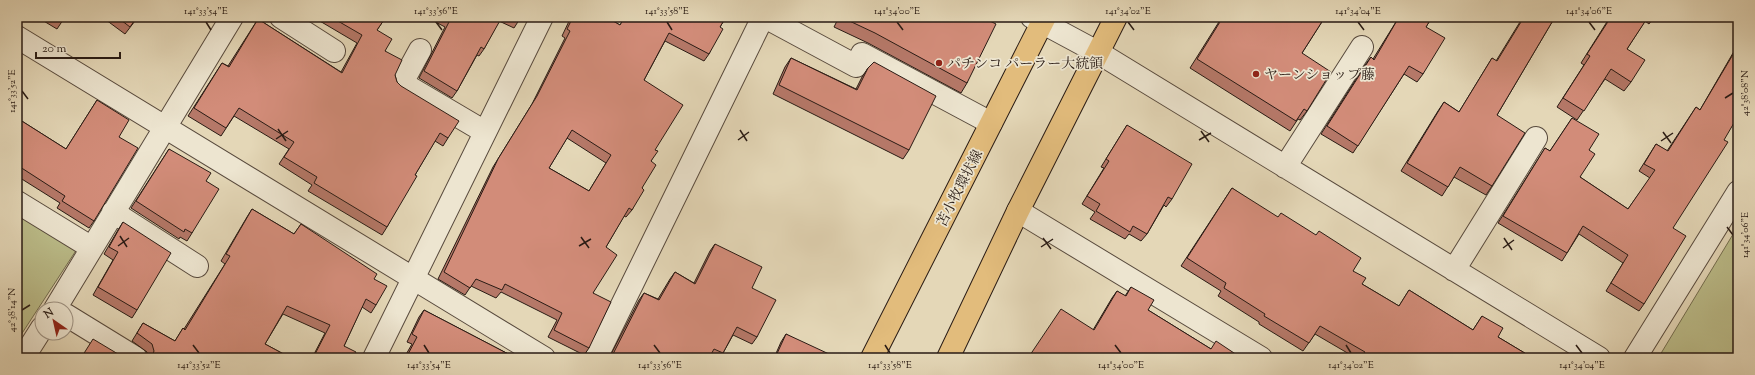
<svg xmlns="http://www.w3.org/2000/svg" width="1755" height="375" font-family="'Sorts Mill Goudy','Noto Serif JP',serif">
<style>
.green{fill:#bbbc89;stroke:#726c4e}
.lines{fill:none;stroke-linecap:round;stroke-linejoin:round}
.minor-casing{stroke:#584a3d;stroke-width:24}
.major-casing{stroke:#291b14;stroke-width:24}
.minor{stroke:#ede5d0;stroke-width:22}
.major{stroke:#e2bc7c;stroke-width:22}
.wall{fill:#b57868;stroke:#291b14;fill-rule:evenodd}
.building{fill:#d28c79;stroke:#291b14;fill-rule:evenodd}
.ticks{fill:none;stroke:#291b14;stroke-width:1.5}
.poi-dot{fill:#8f2418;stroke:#ede5d0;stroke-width:1.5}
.labels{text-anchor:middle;stroke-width:3.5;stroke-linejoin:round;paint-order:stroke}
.poi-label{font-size:14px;fill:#291b14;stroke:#ede5d0;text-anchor:start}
.street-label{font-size:14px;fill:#291b14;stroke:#ede5d0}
.neatline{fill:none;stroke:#291b14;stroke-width:1.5}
.ticks-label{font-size:10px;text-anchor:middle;fill:#291b14}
</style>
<rect width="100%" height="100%" fill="#e4d7b7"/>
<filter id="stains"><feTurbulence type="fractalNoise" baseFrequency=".005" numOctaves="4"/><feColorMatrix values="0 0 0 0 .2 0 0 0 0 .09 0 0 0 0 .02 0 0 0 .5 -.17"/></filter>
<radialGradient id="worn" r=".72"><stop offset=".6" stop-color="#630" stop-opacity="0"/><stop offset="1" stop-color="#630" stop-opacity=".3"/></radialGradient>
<path class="green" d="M17 213 77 249 17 341Z
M1738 226V358H1665L1660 355Z"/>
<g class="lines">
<defs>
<path id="minor" d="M281 17 334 51
M765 17 856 66 862 54 991 123
M1032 17 1099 53 1599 358
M17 37 544 358
M420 50 402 83 485 132
M1285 167 1362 47
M17 202 92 248
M1018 211 1261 358
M113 212 197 266
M1454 270 1536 138
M55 309 232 17
M66 315 136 358
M23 358 42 328
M374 358 542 17
M596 358 763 17
M1635 358 1738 192"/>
<path id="major" d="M872 358 1045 17
M948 358 1018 211 1116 17"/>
</defs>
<use href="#minor" class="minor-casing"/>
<use href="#major" class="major-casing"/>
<use href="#minor" class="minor"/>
<use href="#major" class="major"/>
</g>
<path class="wall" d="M37 17H65L57 29Z
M102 17H138L125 34Z
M313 17H386L377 30 395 75 397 82 448 138 443 146 435 141 415 175 387 227 382 235 308 191 312 185 279 164 289 149 234 116 221 136 188 116 222 63 228 66 258 19 341 72 357 43Z
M426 17H521L514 28 499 21 484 49 479 56 477 55 457 91 452 98 419 78 445 27Z
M571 17H606L620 25 625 17H726L720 27 709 54 704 61 665 41 644 80 655 150 642 188 632 210 626 217 624 216 606 247 593 293 589 348 584 355 548 337 557 320 501 292 496 298 471 286 465 295 438 279 493 167 532 104 565 38 562 36ZM567 138 606 163 589 191 549 168Z
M839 17H982L967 83 961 93 868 43 834 27Z
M1222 17H1325L1302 53 1307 111 1300 120 1298 119 1290 131 1190 68Z
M1399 17H1432L1426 27 1423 74 1417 82 1404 74 1353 153 1321 134 1365 65 1371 57 1373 59Z
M1523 17H1555L1497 115 1492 186 1486 195 1454 177 1442 196 1401 171 1438 111 1444 102 1459 112 1492 58 1496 61Z
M1610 17H1654L1649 24 1645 21 1627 49 1631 82 1624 91 1605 79 1577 120 1557 107 1584 65 1581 63Z
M1738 46 1673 228 1644 304 1639 311 1606 291 1623 263 1579 234 1562 261 1498 223 1545 148 1550 151 1572 118 1589 150 1580 177 1628 209 1650 178 1639 171 1651 152 1656 144 1667 151 1696 107 1700 110 1733 53Z
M791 58 856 89 862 77 868 68 909 150 903 159 773 94 785 67Z
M97 100 119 137 94 221 89 228 57 208 60 203 17 176V118L66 149Z
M1127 125 1172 199 1166 207 1164 205 1147 234 1141 241 1129 234 1125 239 1090 219 1095 212 1082 204 1104 168 1101 167Z
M169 149 206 181 192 233 187 241 180 237 179 239 131 208Z
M1232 188 1353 271 1362 284 1399 306 1409 290 1473 330 1482 316 1498 337 1533 358H1356L1315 334 1303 351 1259 324V322L1218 296 1221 291 1181 266Z
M252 209 294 234 301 224 374 279 376 305 371 313 362 307 344 346 353 358H312L325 333 283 314 265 344 291 358H148L147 352 132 341 143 323 175 341 183 328 184 329 225 264 221 261 247 217Z
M123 222 137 310 132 318 93 295 113 260 104 254 118 230Z
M715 244 752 288 757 337 752 344 733 335 723 353 719 358H713L710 356 709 358H609L639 300 644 293 658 299 670 279 675 272 694 283 710 251Z
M1131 287 1148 310 1211 349 1236 357 1093 330 1112 298 1117 291 1125 296Z
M424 310 516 358H404L412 344 407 342 419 317Z
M786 334 827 358H774L781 342Z"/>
<path class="building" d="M55 17H65L62 21Z
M117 17H137L130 27Z
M331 17H386L377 30 392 39 385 51 402 60 395 75 397 82 401 86 459 121 448 138 440 133 415 175 417 176 387 227 314 183 317 177 284 157 294 142 239 108 226 128 194 108 222 63 229 67 258 19 342 73 362 35Z
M445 17H502L484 49 481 47 457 91 424 71 450 20Z
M511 17H521L519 21Z
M573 17H606L620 25 625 17H726L720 27 723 29 709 54 669 33 644 80 683 105 655 150 658 151 651 161 656 165 642 188 644 190 632 210 629 208 606 247 617 255 593 293 611 302 589 348 554 330 562 313 505 284 502 290 476 279 470 288 444 272 498 159 537 96 570 31 567 29ZM572 130 611 155 589 191 549 168Z
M841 17H982L996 24 967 83 875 33Z
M1223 17H1325L1302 53 1331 72 1307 111 1304 109 1296 121 1197 59Z
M1399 17H1432L1426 27 1445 38 1423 74 1409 66 1358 146 1327 126 1371 57 1374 60Z
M1524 17H1555L1497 115 1525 133 1492 186 1460 167 1448 187 1407 163 1444 102 1459 112 1492 58 1497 61Z
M1611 17H1648L1627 49 1645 60 1631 82 1611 69 1584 111 1563 98 1590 56 1587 54Z
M17 40 21 44 17 51Z
M1738 46V116L1724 140 1728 142 1673 228 1686 236 1644 304 1611 283 1628 255 1583 226 1567 253 1503 216 1545 148 1550 151 1572 118 1599 134 1589 150 1595 154 1580 177 1628 209 1655 170 1644 164 1656 144 1668 151 1696 107 1700 110Z
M791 58 857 90 868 68 874 62 936 96 909 150 779 85Z
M97 100 129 120 119 137 138 148 94 221 62 201 65 196 17 165V118L66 149Z
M1127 125 1192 164 1172 199 1168 197 1147 234 1133 226 1130 232 1096 211 1100 204 1087 196 1109 161 1106 159Z
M169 149 211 173 206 181 219 189 192 233 185 229 184 232 136 201Z
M1232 188 1278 217 1281 213 1316 235 1319 231 1361 258 1353 271 1366 278 1362 284 1399 306 1409 290 1473 330 1482 316 1503 328 1498 337 1533 358H1361L1365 352 1320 326 1309 343 1264 316 1265 314 1224 288 1226 283 1187 258Z
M252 209 294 234 301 224 377 274 374 279 387 286 376 305 366 299 344 346 356 352 353 358H313L330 325 287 306 265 344 291 358H151L152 357 154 351 152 344 137 333 143 323 175 341 183 328 185 330 230 256 226 254Z
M123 222 171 253 137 310 98 287 118 252 109 247Z
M715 244 762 267 752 288 776 300 757 337 737 327 723 353 714 349 709 358H611L644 293 659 300 675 272 695 284Z
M1131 287 1154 300 1148 310 1211 349 1216 341 1237 355 1236 357V358H1028L1061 309 1094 330 1117 291 1126 296Z
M424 310 516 358H406L417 337 412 334Z
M786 334 829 354 827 358H775Z
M93 339 123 357 124 355 129 358H81Z"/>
<path class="ticks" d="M206 22 211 30M436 22 442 30M667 22 672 30M897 22 903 30M1128 22 1134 30M1358 22 1364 30M1589 22 1595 30M22 91 28 99M1725 98 1733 93M278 129 286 141M740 130 747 141M1201 131 1209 142M1663 132 1671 143M276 139 288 131M738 140 749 132M1199 140 1211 133M1661 141 1673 133M1727 227 1733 235M120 236 127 247M581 237 589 248M1043 238 1051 249M1504 238 1512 250M118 246 129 238M579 246 591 239M1041 247 1053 239M1503 248 1514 240M22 310 30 305M193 345 199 353M424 345 429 353M654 345 660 353M885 345 890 353M1115 345 1121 353M1346 345 1351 353M1576 345 1582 353"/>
<g class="poi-dot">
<circle cx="939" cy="63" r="4"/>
<circle cx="1256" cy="74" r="4"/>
</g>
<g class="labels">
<g class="poi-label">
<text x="947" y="68">パチンコ パーラー大統領</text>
<text x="1264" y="79">ヤーンショップ藤</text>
</g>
<g class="street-label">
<text transform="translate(959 188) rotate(-63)" y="5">苫小牧環状線</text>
</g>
</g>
<rect width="1755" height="375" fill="none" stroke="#e4d7b7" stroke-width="44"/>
<g transform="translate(54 321) rotate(326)"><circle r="19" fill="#ede5d0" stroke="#9f9485"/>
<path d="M0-3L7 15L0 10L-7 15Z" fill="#8f2418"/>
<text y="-6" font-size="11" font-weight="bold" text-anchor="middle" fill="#291b14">N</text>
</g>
<path d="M36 52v6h84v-6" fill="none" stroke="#291b14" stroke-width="2"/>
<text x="42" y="52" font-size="12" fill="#291b14" stroke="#ede5d0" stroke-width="3" paint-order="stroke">20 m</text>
<rect x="22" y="22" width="1711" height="331" class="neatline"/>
<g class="ticks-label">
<text x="206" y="14">141°33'54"E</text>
<text x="436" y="14">141°33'56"E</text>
<text x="667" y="14">141°33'58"E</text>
<text x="897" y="14">141°34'00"E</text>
<text x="1128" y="14">141°34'02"E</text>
<text x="1358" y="14">141°34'04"E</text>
<text x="1589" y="14">141°34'06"E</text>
<text transform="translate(11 91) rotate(-90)" y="4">141°33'52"E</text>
<text transform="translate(1744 93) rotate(-90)" y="4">42°38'08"N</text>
<text transform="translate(1744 235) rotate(-90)" y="4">141°34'06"E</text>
<text transform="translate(11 310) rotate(-90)" y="4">42°38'14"N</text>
<text x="199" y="368">141°33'52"E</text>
<text x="429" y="368">141°33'54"E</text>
<text x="660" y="368">141°33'56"E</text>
<text x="890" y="368">141°33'58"E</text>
<text x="1121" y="368">141°34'00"E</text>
<text x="1351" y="368">141°34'02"E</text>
<text x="1582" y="368">141°34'04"E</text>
</g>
<rect width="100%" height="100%" filter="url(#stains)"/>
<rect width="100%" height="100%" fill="url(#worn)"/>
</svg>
